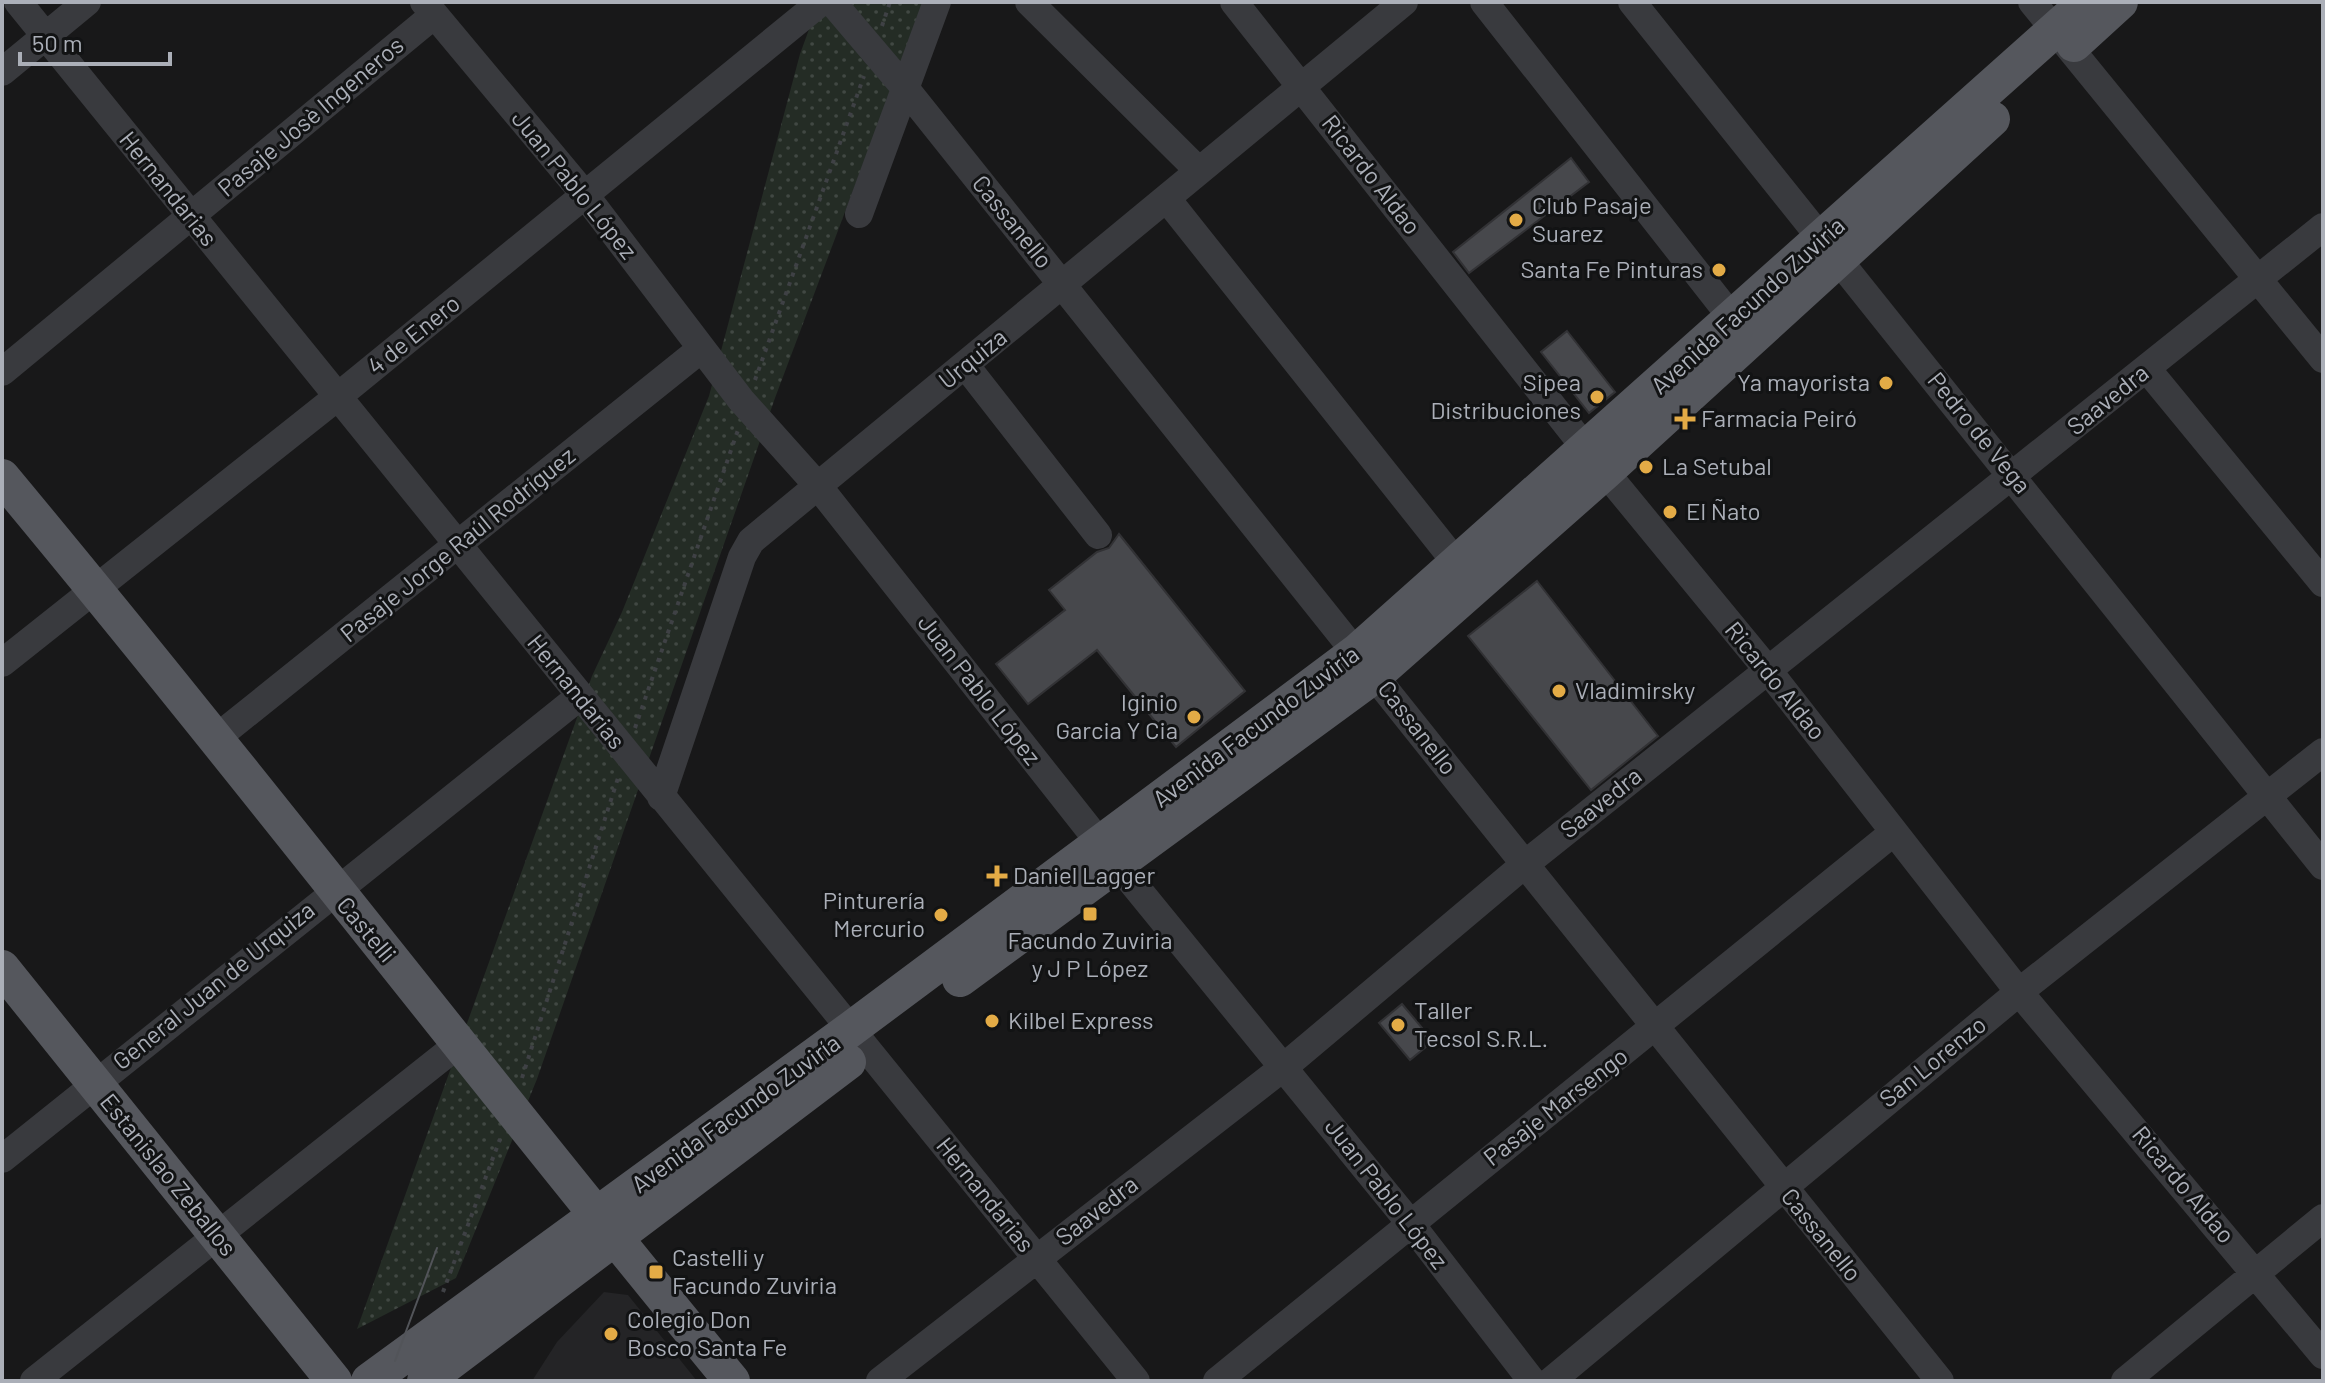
<svg xmlns="http://www.w3.org/2000/svg" width="2325" height="1383" font-family="Barlow,sans-serif">
<style>
.built{fill:#242426}
.grass{fill:url(#grass-dots)}
.building{fill:#47484c;stroke:#323235;stroke-width:2}
.lines{fill:none;stroke-linecap:round;stroke-linejoin:round}
.path{stroke:#3f4145;stroke-width:4;stroke-dasharray:4 6;stroke-linecap:butt}
.minor{stroke:#393a3e;stroke-width:28}
.major{stroke:#55575d;stroke-width:36}
.tram{stroke:#525459;stroke-width:2}
.poi-dot{fill:#e3ab46;stroke:#121314;stroke-width:3}
.labels{text-anchor:middle;stroke-width:6;stroke-linejoin:round;paint-order:stroke}
.street-label{font-size:24px;fill:#abafb8;stroke:#121314}
.poi-label{font-size:24px;fill:#abafb8;stroke:#121314;text-anchor:start}
</style>
<defs>
<pattern id="grass-dots" width="8" height="8" patternUnits="userSpaceOnUse" patternTransform="scale(2)"><rect width="8" height="8" fill="#242c25"/><path d="M2 2h.1M6 6h.1" fill="none" stroke="#414843" stroke-width="1.8" stroke-linecap="round"/></pattern>
</defs>
<rect width="100%" height="100%" fill="#181819"/>
<path class="built" d="M604 1292 628 1295 697 1381H532L557 1342Z"/>
<path class="grass" d="M819 2H924L775 398 537 1079 456 1278 357 1329 592 676 622 612 709 396 800 54Z"/>
<path class="building" d="M1571 158 1589 182 1469 273 1453 252Z
M1567 331 1615 392 1589 413 1541 352Z
M1119 534 1245 691 1176 747 1097 650 1028 704 996 664 1065 610 1049 590 1097 552 1109 548Z
M1537 581 1658 736 1591 790 1468 636Z
M1402 1004 1433 1041 1410 1060 1379 1023Z"/>
<g class="lines">
<path class="path" d="M882 26 890 2
M755 380 864 76
M635 728 738 430
M522 1078 618 778
M443 1292 500 1139"/>
<path class="minor" d="M18 2 1136 1381
M424 2 585 195 741 400 818 486 1100 843 1410 1223 1532 1381
M832 2 905 88C1251 519 1592 952 1940 1381
M1029 2 1199 171
M1234 2 1587 450 1767 669 2019 992 2323 1355
M1484 2 1733 319
M1632 2 2323 866
M2032 2 2323 359
M2 72 87 2
M1167 199 1458 565
M859 214 937 2
M966 366 1098 535
M2147 369 2323 583
M2 372 434 15
M2 663 336 398 821 2
M215 739 701 349
M661 797 742 557 751 541 1404 2
M2 1159 579 697
M34 1381 460 1043
M880 1381 1284 1067 1524 865 2323 227
M1217 1381 1894 832
M1551 1381 2019 992 2323 752
M2125 1381 2323 1218"/>
<path class="major" d="M2074 44 2120 2
M2 477C250 775 485 1082 732 1381
M2 968 334 1381
M960 979 1375 675 1605 472 1992 119
M369 1381 851 1029 1358 651 2086 2
M425 1381 848 1062"/>
<path class="tram" d="M395 1361 437 1248"/>
</g>
<g class="poi-dot">
<circle cx="1516" cy="220" r="8"/>
<circle cx="1719" cy="270" r="8"/>
<circle cx="1886" cy="383" r="8"/>
<circle cx="1597" cy="397" r="8"/>
<path d="M1681 407h8v8h8v8h-8v8h-8v-8h-8v-8h8z"/>
<circle cx="1646" cy="467" r="8"/>
<circle cx="1670" cy="512" r="8"/>
<circle cx="1559" cy="691" r="8"/>
<circle cx="1194" cy="717" r="8"/>
<path d="M993 864h8v8h8v8h-8v8h-8v-8h-8v-8h8z"/>
<rect x="1082" y="906" width="16" height="16" rx="4"/>
<circle cx="941" cy="915" r="8"/>
<circle cx="992" cy="1021" r="8"/>
<circle cx="1398" cy="1025" r="8"/>
<rect x="648" y="1264" width="16" height="16" rx="4"/>
<circle cx="611" cy="1334" r="8"/>
</g>
<g class="labels">
<g class="street-label">
<text transform="translate(311 117) rotate(-40)" y="8">Pasaje Josè Ingeneros</text>
<text transform="translate(1371 175) rotate(52)" y="8">Ricardo Aldao</text>
<text transform="translate(574 185) rotate(51)" y="8">Juan Pablo López</text>
<text transform="translate(168 189) rotate(51)" y="8">Hernandarias</text>
<text transform="translate(1012 222) rotate(51)" y="8">Cassanello</text>
<text transform="translate(1748 306) rotate(-42)" y="8">Avenida Facundo Zuviría</text>
<text transform="translate(414 335) rotate(-39)" y="8">4 de Enero</text>
<text transform="translate(973 359) rotate(-39)" y="8">Urquiza</text>
<text transform="translate(2108 400) rotate(-39)" y="8">Saavedra</text>
<text transform="translate(1979 433) rotate(51)" y="8">Pedro de Vega</text>
<text transform="translate(458 545) rotate(-39)" y="8">Pasaje Jorge Raúl Rodríguez</text>
<text transform="translate(1775 681) rotate(51)" y="8">Ricardo Aldao</text>
<text transform="translate(979 690) rotate(52)" y="8">Juan Pablo López</text>
<text transform="translate(576 692) rotate(51)" y="8">Hernandarias</text>
<text transform="translate(1256 727) rotate(-37)" y="8">Avenida Facundo Zuviría</text>
<text transform="translate(1417 728) rotate(52)" y="8">Cassanello</text>
<text transform="translate(1601 803) rotate(-39)" y="8">Saavedra</text>
<text transform="translate(366 930) rotate(50)" y="8">Castelli</text>
<text transform="translate(214 986) rotate(-39)" y="8">General Juan de Urquiza</text>
<text transform="translate(1933 1062) rotate(-39)" y="8">San Lorenzo</text>
<text transform="translate(1556 1107) rotate(-38)" y="8">Pasaje Marsengo</text>
<text transform="translate(736 1114) rotate(-36)" y="8">Avenida Facundo Zuviría</text>
<text transform="translate(168 1175) rotate(51)" y="8">Estanislao Zeballos</text>
<text transform="translate(2183 1185) rotate(50)" y="8">Ricardo Aldao</text>
<text transform="translate(1386 1194) rotate(52)" y="8">Juan Pablo López</text>
<text transform="translate(985 1195) rotate(51)" y="8">Hernandarias</text>
<text transform="translate(1097 1211) rotate(-38)" y="8">Saavedra</text>
<text transform="translate(1821 1235) rotate(51)" y="8">Cassanello</text>
</g>
<g class="poi-label">
<text x="1532" y="214">Club Pasaje<tspan x="1532" dy="28">Suarez</tspan></text>
<text x="1703" y="278" text-anchor="end">Santa Fe Pinturas</text>
<text x="1581" y="391" text-anchor="end">Sipea<tspan x="1581" dy="28">Distribuciones</tspan></text>
<text x="1870" y="391" text-anchor="end">Ya mayorista</text>
<text x="1701" y="427">Farmacia Peiró</text>
<text x="1662" y="475">La Setubal</text>
<text x="1686" y="520">El Ñato</text>
<text x="1575" y="699">Vladimirsky</text>
<text x="1178" y="711" text-anchor="end">Iginio<tspan x="1178" dy="28">Garcia Y Cia</tspan></text>
<text x="1013" y="884">Daniel Lagger</text>
<text x="925" y="909" text-anchor="end">Pinturería<tspan x="925" dy="28">Mercurio</tspan></text>
<text x="1090" y="949" text-anchor="middle">Facundo Zuviria<tspan x="1090" dy="28">y J P López</tspan></text>
<text x="1414" y="1019">Taller<tspan x="1414" dy="28">Tecsol S.R.L.</tspan></text>
<text x="1008" y="1029">Kilbel Express</text>
<text x="672" y="1266">Castelli y<tspan x="672" dy="28">Facundo Zuviria</tspan></text>
<text x="627" y="1328">Colegio Don<tspan x="627" dy="28">Bosco Santa Fe</tspan></text>
</g>
</g>
<rect width="2325" height="1383" fill="none" stroke="#abafb8" stroke-width="8"/>
<path d="M20 52v12h150v-12" fill="none" stroke="#abafb8" stroke-width="4"/>
<text x="32" y="52" font-size="24" fill="#abafb8" stroke="#121314" stroke-width="6" paint-order="stroke">50 m</text>
</svg>
